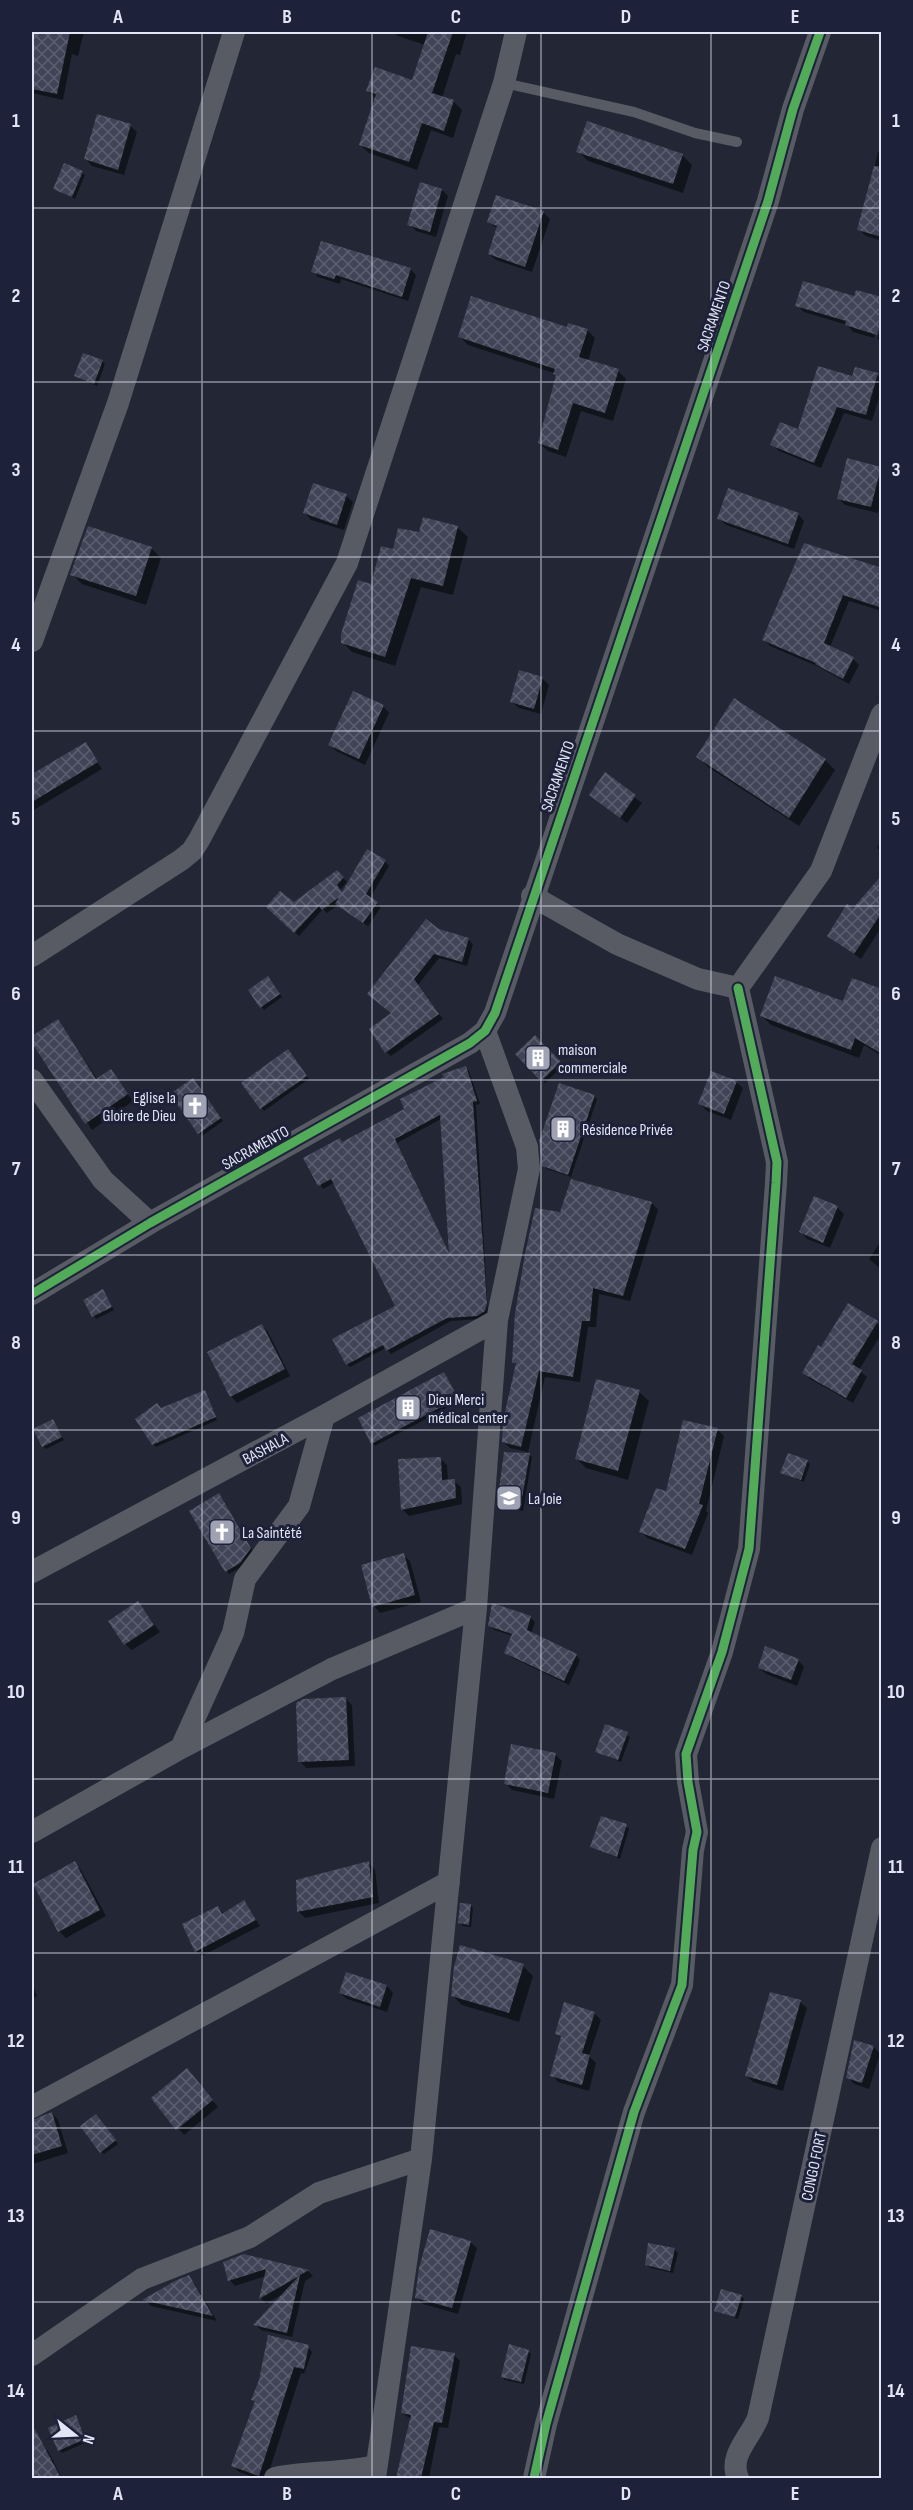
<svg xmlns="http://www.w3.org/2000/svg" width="913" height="2510" font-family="'Sofia Sans Condensed',sans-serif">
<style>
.shadow{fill:#0007;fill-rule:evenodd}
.building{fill:url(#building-cross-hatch);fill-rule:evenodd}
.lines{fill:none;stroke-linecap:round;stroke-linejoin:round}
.service{stroke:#585a64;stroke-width:10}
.minor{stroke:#585a64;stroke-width:22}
.cycleway-casing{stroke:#1d223a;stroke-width:13}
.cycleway{stroke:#51ab58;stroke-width:9}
.grid{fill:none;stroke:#e1e5f6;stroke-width:1.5;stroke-opacity:0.55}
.labels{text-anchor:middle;stroke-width:6;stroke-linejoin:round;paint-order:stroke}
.street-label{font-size:16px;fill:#e1e5f6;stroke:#1d223a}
.poi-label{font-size:16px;fill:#e1e5f6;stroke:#1d223a;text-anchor:start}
.neatline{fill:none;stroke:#e1e5f6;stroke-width:2}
.grid-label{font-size:20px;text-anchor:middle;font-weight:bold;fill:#e1e5f6}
</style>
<defs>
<pattern id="building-cross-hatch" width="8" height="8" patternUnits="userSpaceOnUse" patternTransform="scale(1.5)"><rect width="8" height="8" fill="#414456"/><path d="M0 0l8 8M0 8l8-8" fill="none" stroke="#5c5f6f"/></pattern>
</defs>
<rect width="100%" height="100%" fill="#232634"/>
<path class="shadow" d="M32 32H84L78 56 72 54 63 100 32 93Z
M393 32H467L460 55 456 54 442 98 454 102 462 110 453 138 431 130 417 170 369 153 360 145 376 99 368 91 413 82 425 45 398 36Z
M130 126 137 132 124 175 92 166 86 159Z
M578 151 682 155 692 165 683 193 588 161Z
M878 152 882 154V241L866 236 859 230Z
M82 173 85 175 75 199 55 188Z
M442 190 448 196 436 237 416 231 409 224Z
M543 212 550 219 532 272 496 260 489 254 498 229 489 222Z
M322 243 411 270 416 275 408 301 341 279 340 284 318 277 313 271Z
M797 305 882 313 874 338 853 332 847 325 804 312Z
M882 323V340L877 339Z
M587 330 595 338 588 361 618 371 626 379 613 421 581 411 566 457 548 451 539 443 558 376 554 373 468 345 460 337Z
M102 361 105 364 97 386 76 376Z
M877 375 882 379V388L872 421 844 413 821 468 779 451 772 444 799 431 853 378Z
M880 468 882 497 878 513 845 505 839 499Z
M346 496 353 502 344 530 311 520 305 513Z
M798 514 804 521 794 549 726 525 719 519Z
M424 519 458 528 468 537 453 595 421 587 395 666 352 652 342 642 394 551 420 534Z
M151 548 161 558 146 605 82 584 72 574Z
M882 569V611L849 601 830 647 853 659 859 665 849 684 819 667 770 646 764 640Z
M542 678 549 685 541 714 519 708 512 702Z
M734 700 825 760 835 770 799 826 708 767 698 757Z
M383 706 389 713 365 765 336 751 330 745Z
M85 744 102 769 32 811V776Z
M605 775 642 803 627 823 591 795Z
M882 840V853L877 848Z
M385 861 389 866 370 898 381 907 368 926 338 905 327 913 323 909 299 936 268 907 294 904 337 872 347 882 340 890 343 894Z
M882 877V926L861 959 828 936Z
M438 931 468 939 473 944 467 966 439 958 418 985 443 1019 391 1056 386 1052 393 1014Z
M270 980 282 997 264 1010 250 991Z
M844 1003 882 1005V1056L864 1045 859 1058 771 1025 762 1016Z
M58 1021 98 1080 110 1071 133 1101 92 1130 32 1040Z
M535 1037 563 1066 545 1083 517 1054Z
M290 1054 309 1079 264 1111 243 1083Z
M465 1067 469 1071 480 1104 476 1105 488 1315 481 1319 451 1321 391 1354 386 1348 350 1367 347 1364 397 1306 334 1183 323 1189 305 1159 343 1144 406 1109ZM441 1119 450 1255 397 1143Z
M736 1082 743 1088 731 1120 707 1111 700 1104Z
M196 1083 223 1121 202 1136 172 1095Z
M594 1096 597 1099 571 1177 547 1169 544 1166Z
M572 1181 652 1203 658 1210 630 1301 599 1294 596 1327H588L580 1382 545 1377 528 1452 510 1448 503 1441 517 1366 514 1362Z
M815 1198 838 1208 844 1214 830 1248 807 1239 801 1232Z
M879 1244 882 1246V1270L869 1259Z
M103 1291 114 1310 96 1319 85 1300Z
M849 1305 882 1327V1333L859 1370 867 1377 853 1403 810 1379 803 1372 822 1349Z
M262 1325 268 1332 290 1376 237 1403 231 1396Z
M444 1374 460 1401 375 1446 373 1443Z
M204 1392 217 1420 156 1447 153 1444 161 1410Z
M639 1392 649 1401 628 1480 586 1468 576 1458Z
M53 1421 64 1440 46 1449 43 1446Z
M718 1430 724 1436 706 1511 708 1513 692 1555 647 1538 641 1531 667 1493Z
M529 1454 532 1457 523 1511 502 1507 499 1504Z
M441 1459 447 1465 448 1481H454L461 1487 462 1504 409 1516 402 1509Z
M807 1461 810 1464 804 1482 782 1473Z
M222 1498 253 1551 243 1566 229 1574 191 1512Z
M404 1555 410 1561 421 1602 380 1613 374 1606Z
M138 1603 160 1632 132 1650 125 1644Z
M530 1617 535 1622 531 1634 576 1655 580 1660 569 1685 511 1657 506 1652 513 1636 494 1630 489 1625Z
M798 1660 804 1667 797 1686 766 1674 759 1668Z
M346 1699 352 1705 355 1766 306 1768 300 1761Z
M606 1726 630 1737 621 1762 597 1752Z
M555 1754 562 1761 554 1799 512 1790 505 1783Z
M602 1818 629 1828 620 1859 591 1847Z
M75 1863 81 1870 106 1916 66 1938 59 1931Z
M369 1863 375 1870 379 1903 305 1918 298 1911Z
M244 1902 260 1926 202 1956 196 1951 218 1908 224 1914Z
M470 1905 473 1908 471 1927 463 1926 460 1923Z
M523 1966 533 1976 519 2022 462 2005 452 1995Z
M347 1973 387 1986 393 1993 387 2012 347 1999 340 1993Z
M32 1983 37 1996 32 1999Z
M800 2002 807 2008 783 2091 753 2082 747 2076Z
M594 2013 601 2020 589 2056 596 2063 589 2091 558 2082 552 2075 562 2039 556 2033Z
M855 2042 874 2047 880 2054 869 2089 854 2084 848 2077Z
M193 2077 218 2107 184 2135 153 2098Z
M52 2113 58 2120 68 2153 32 2164V2122Z
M99 2118 118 2144 104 2154 101 2152Z
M470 2242 477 2248 458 2314 423 2304 416 2297Z
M649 2245 675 2250 678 2253 673 2273 650 2268 647 2265Z
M244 2255 308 2271 313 2276 305 2281 292 2337 261 2330 256 2325 283 2294 266 2304 261 2298 266 2276 235 2286 230 2280Z
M189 2277 195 2284 217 2321 151 2306 145 2300Z
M741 2296 744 2299 738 2319 716 2310Z
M305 2345 312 2352 304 2374 301 2373 267 2478H256L239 2472 232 2465 256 2403 253 2400Z
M528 2351 531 2354 524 2384 505 2380 502 2377Z
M454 2355 460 2361 448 2428 439 2427 429 2478H397L411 2419 402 2413Z
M75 2417 87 2442 62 2453 59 2450Z
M41 2445 48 2451 62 2478H32V2450Z"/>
<path class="building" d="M32 32H70L57 94 32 89Z
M428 32H453L432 93 454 100 444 131 422 123 409 162 359 145 376 94 366 91 375 67 412 80Z
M97 114 131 124 118 170 84 159Z
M587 121 683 154 673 184 576 152Z
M64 163 83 171 72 197 53 189Z
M874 166 882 167V237L857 230Z
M420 182 442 189 430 232 407 225Z
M496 195 544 211 525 267 488 254 497 226 487 222Z
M321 241 411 268 402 297 336 275 334 279 311 272Z
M803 281 854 296 856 290 882 297V318L877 335 845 325 846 321 795 306Z
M471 296 567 327 568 323 588 329 579 357 619 369 605 413 573 403 558 450 538 443 556 375 553 374 555 369 458 337Z
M83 353 103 360 94 384 74 376Z
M818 366 852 376 855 367 878 373 866 415 837 407 814 463 770 445 780 422 798 429Z
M847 458 881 467 871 507 837 499Z
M313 483 347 494 337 525 303 513Z
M728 488 799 513 788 544 717 519Z
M423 517 458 526 443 586 411 578 385 657 341 643V634L358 580 371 584 381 546 393 549 398 528 419 532Z
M88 526 152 547 136 596 70 575Z
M804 543 882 568V608L843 595 824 643 854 657 843 679 815 664 816 663 762 640Z
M519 670 543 677 534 709 510 702Z
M353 691 384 705 359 759 328 745Z
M734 698 826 759 789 818 696 757Z
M86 742 98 762 32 802V774Z
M605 772 636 795 620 818 589 795Z
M367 849 386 860 366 894 378 902 363 923 335 904 339 897 322 910 319 906 294 933 266 907 280 891 294 902 337 870 344 877 337 885 342 892Z
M882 875V912L854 954 827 936 847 904 853 908Z
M426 919 439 929 469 938 462 962 434 954 414 979 439 1014 385 1053 369 1029 391 1013 367 994Z
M268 976 280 994 260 1008 248 990Z
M775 976 843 1001 852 978 882 989V1054L855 1038 851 1050 760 1016Z
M58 1019 96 1079 111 1069 128 1094 85 1124 32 1043V1036Z
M535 1035 561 1062 541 1081 515 1054Z
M288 1049 307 1076 260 1109 241 1083Z
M466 1066 477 1101 473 1102 487 1304 485 1311 477 1316 447 1318 386 1351 383 1345 346 1365 332 1339 395 1306 331 1179 318 1186 303 1158 340 1138 342 1142 404 1109 400 1099 444 1077 442 1074ZM440 1115 449 1253 395 1139Z
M711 1071 737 1081 724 1114 698 1104Z
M193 1078 221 1118 198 1134 170 1094Z
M559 1083 595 1095 568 1175 542 1166 539 1141Z
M571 1179 652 1202 623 1296 593 1288 590 1321H582L573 1377 539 1371 521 1447 502 1442 503 1421 516 1363H512L515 1313 525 1254 535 1208 560 1212Z
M814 1196 838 1206 823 1243 799 1232Z
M103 1289 112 1307 92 1317 83 1300Z
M848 1303 878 1321 852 1364 862 1370 846 1398 802 1373 818 1345 821 1347Z
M262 1324 285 1369 230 1397 207 1352Z
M444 1372 458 1398 371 1444 358 1418Z
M596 1379 640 1390 618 1471 575 1459Z
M205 1390 216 1417 152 1445 135 1419 157 1403 161 1408Z
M53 1419 62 1437 42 1447 33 1429Z
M683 1420 718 1428 699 1504 703 1505 685 1549 639 1532 656 1488 666 1491Z
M504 1452 530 1453 520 1509 497 1505Z
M788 1453 808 1460 801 1480 780 1473Z
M441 1457 442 1480 455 1479 456 1498 401 1510 398 1459Z
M219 1493 251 1548 240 1563 225 1572 189 1511Z
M404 1553 415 1595 372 1607 361 1565Z
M138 1601 154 1625 124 1645 108 1621Z
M492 1603 531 1616 527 1630 577 1654 564 1681 504 1653 512 1634 488 1626Z
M765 1646 799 1659 791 1680 758 1668Z
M346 1697 349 1760 298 1762 296 1703 303 1699Z
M605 1724 628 1732 618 1760 595 1752Z
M511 1744 556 1753 548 1793 504 1784Z
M601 1816 627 1824 617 1857 590 1847Z
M75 1861 100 1910 58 1932 33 1884Z
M369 1861 373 1897 297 1912 296 1880Z
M244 1900 256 1920 195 1952 182 1924 218 1906 222 1914Z
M460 1903 471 1904 469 1925 458 1923Z
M460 1945 524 1964 509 2013 451 1996 454 1967Z
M346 1972 387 1985 380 2007 339 1993Z
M770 1992 801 2000 777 2085 745 2076Z
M564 2002 595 2012 582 2053 590 2055 582 2085 550 2076 561 2036 555 2034Z
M854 2040 874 2046 862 2083 846 2078Z
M187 2068 213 2100 176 2130 151 2098Z
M52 2112 62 2146 32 2155V2120Z
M96 2114 116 2140 100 2153 80 2126Z
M430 2229 471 2241 452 2308 415 2298 419 2268Z
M648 2243 675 2248 670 2271 645 2265Z
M244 2254 309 2270 300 2275 287 2333 253 2325 299 2276 259 2299 266 2269 228 2281 223 2262Z
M189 2275 213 2316 142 2300 175 2281Z
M721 2289 742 2295 735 2317 714 2311Z
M268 2335 309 2345 304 2369 294 2367 259 2476 231 2466 255 2401 251 2400 259 2380Z
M509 2344 529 2350 521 2382 501 2377Z
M411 2346 455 2353 442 2423 434 2422 421 2478H396L411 2415 401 2413Z
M76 2415 85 2439 58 2451 48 2428Z
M32 2424 61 2478H32Z"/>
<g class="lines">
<path class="service" d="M504 83 634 112 695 133 737 142"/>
<path class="minor" d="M32 641 118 403 234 32
M532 896 617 944 698 979 738 988 821 871 882 714
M32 956 181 860 192 851 199 840 347 563 504 83 516 32
M32 1080 103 1180 150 1223
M32 1294 150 1223 470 1043 485 1031 495 1013 768 201 793 109 820 32
M32 1572 324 1416 497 1320
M181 1748 233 1633 245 1579 299 1506 324 1416
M32 1832 181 1748 332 1669 476 1608
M32 2107 449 1882
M32 2355 142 2279 250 2237 319 2193 421 2159
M275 2478C308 2471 342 2474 375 2466
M375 2478 421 2159 476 1608 497 1320 529 1169 527 1147 485 1031
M534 2478 546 2424 634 2112 682 1985 693 1850 697 1832 688 1782 686 1754 722 1652 749 1549 776 1183 777 1162 738 988
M738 2478C728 2456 750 2438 758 2418L882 1848"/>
<defs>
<path id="cycleway" d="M32 1294 150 1223 470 1043 485 1031 495 1013 768 201 793 109 820 32
M534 2478 546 2424 634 2112 682 1985 693 1850 697 1832 688 1782 686 1754 722 1652 749 1549 776 1183 777 1162 738 988"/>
</defs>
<use href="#cycleway" class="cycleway-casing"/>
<use href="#cycleway" class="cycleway"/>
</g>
<path class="grid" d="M202 32V2478M372 32V2478M541 32V2478M711 32V2478M32 208H882M32 382H882M32 557H882M32 731H882M32 906H882M32 1080H882M32 1255H882M32 1430H882M32 1604H882M32 1779H882M32 1953H882M32 2128H882M32 2302H882"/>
<defs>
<symbol id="building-square" viewBox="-11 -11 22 22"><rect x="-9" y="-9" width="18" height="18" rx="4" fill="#9ea2b2" stroke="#1d223a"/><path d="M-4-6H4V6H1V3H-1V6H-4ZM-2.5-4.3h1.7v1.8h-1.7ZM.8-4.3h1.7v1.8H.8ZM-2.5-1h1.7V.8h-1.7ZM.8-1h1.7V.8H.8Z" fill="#fff"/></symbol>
<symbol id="church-square" viewBox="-11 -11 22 22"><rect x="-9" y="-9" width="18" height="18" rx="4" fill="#9ea2b2" stroke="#1d223a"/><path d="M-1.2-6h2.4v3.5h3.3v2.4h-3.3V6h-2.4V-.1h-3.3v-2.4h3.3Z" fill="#fff"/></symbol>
<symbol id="school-square" viewBox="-11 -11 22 22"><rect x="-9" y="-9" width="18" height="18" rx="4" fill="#9ea2b2" stroke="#1d223a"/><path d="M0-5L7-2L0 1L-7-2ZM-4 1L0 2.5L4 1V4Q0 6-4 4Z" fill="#fff"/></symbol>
</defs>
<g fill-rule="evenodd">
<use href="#building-square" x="523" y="1043" width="30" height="30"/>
<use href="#church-square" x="180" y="1091" width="30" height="30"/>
<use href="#building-square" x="548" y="1114" width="30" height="30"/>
<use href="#building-square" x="393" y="1393" width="30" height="30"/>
<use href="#school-square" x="494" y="1483" width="30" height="30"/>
<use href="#church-square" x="207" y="1517" width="30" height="30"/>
</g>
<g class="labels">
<g class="street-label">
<text transform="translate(713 316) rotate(-71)" y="6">SACRAMENTO</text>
<text transform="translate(557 776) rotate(-71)" y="6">SACRAMENTO</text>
<text transform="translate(255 1147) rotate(-29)" y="6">SACRAMENTO</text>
<text transform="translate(265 1448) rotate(-28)" y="6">BASHALA</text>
<text transform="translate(813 2166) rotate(-78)" y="6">CONGO FORT</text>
</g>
<g class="poi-label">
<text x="558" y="1055">maison<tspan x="558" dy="18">commerciale</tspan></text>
<text x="176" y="1103" text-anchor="end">Eglise la<tspan x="176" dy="18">Gloire de Dieu</tspan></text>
<text x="582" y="1135">Résidence Privée</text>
<text x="428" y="1405">Dieu Merci<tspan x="428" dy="18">médical center</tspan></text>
<text x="528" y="1504">La Joie</text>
<text x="242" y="1538">La Saintété</text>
</g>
</g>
<rect width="913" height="2510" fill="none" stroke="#1d223a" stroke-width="66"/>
<g transform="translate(75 2435) rotate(108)" stroke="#1d223a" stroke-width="4.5" paint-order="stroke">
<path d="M0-4.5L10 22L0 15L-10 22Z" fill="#e1e5f6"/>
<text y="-9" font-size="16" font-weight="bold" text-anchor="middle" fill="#e1e5f6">N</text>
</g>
<rect x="33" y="33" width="847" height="2444" class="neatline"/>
<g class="grid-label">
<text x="118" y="23">A</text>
<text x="287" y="23">B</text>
<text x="456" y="23">C</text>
<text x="626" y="23">D</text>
<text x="795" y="23">E</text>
<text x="16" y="127">1</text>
<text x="896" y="127">1</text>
<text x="16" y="302">2</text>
<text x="896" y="302">2</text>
<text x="16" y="476">3</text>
<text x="896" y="476">3</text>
<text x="16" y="651">4</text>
<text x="896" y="651">4</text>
<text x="16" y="825">5</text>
<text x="896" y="825">5</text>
<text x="16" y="1000">6</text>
<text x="896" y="1000">6</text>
<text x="16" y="1175">7</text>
<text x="896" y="1175">7</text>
<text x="16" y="1349">8</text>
<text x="896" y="1349">8</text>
<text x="16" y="1524">9</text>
<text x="896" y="1524">9</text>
<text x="16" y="1698">10</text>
<text x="896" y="1698">10</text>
<text x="16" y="1873">11</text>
<text x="896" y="1873">11</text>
<text x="16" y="2047">12</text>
<text x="896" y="2047">12</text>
<text x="16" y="2222">13</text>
<text x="896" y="2222">13</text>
<text x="16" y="2397">14</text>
<text x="896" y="2397">14</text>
<text x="118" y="2500">A</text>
<text x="287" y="2500">B</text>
<text x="456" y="2500">C</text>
<text x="626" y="2500">D</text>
<text x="795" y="2500">E</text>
</g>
</svg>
